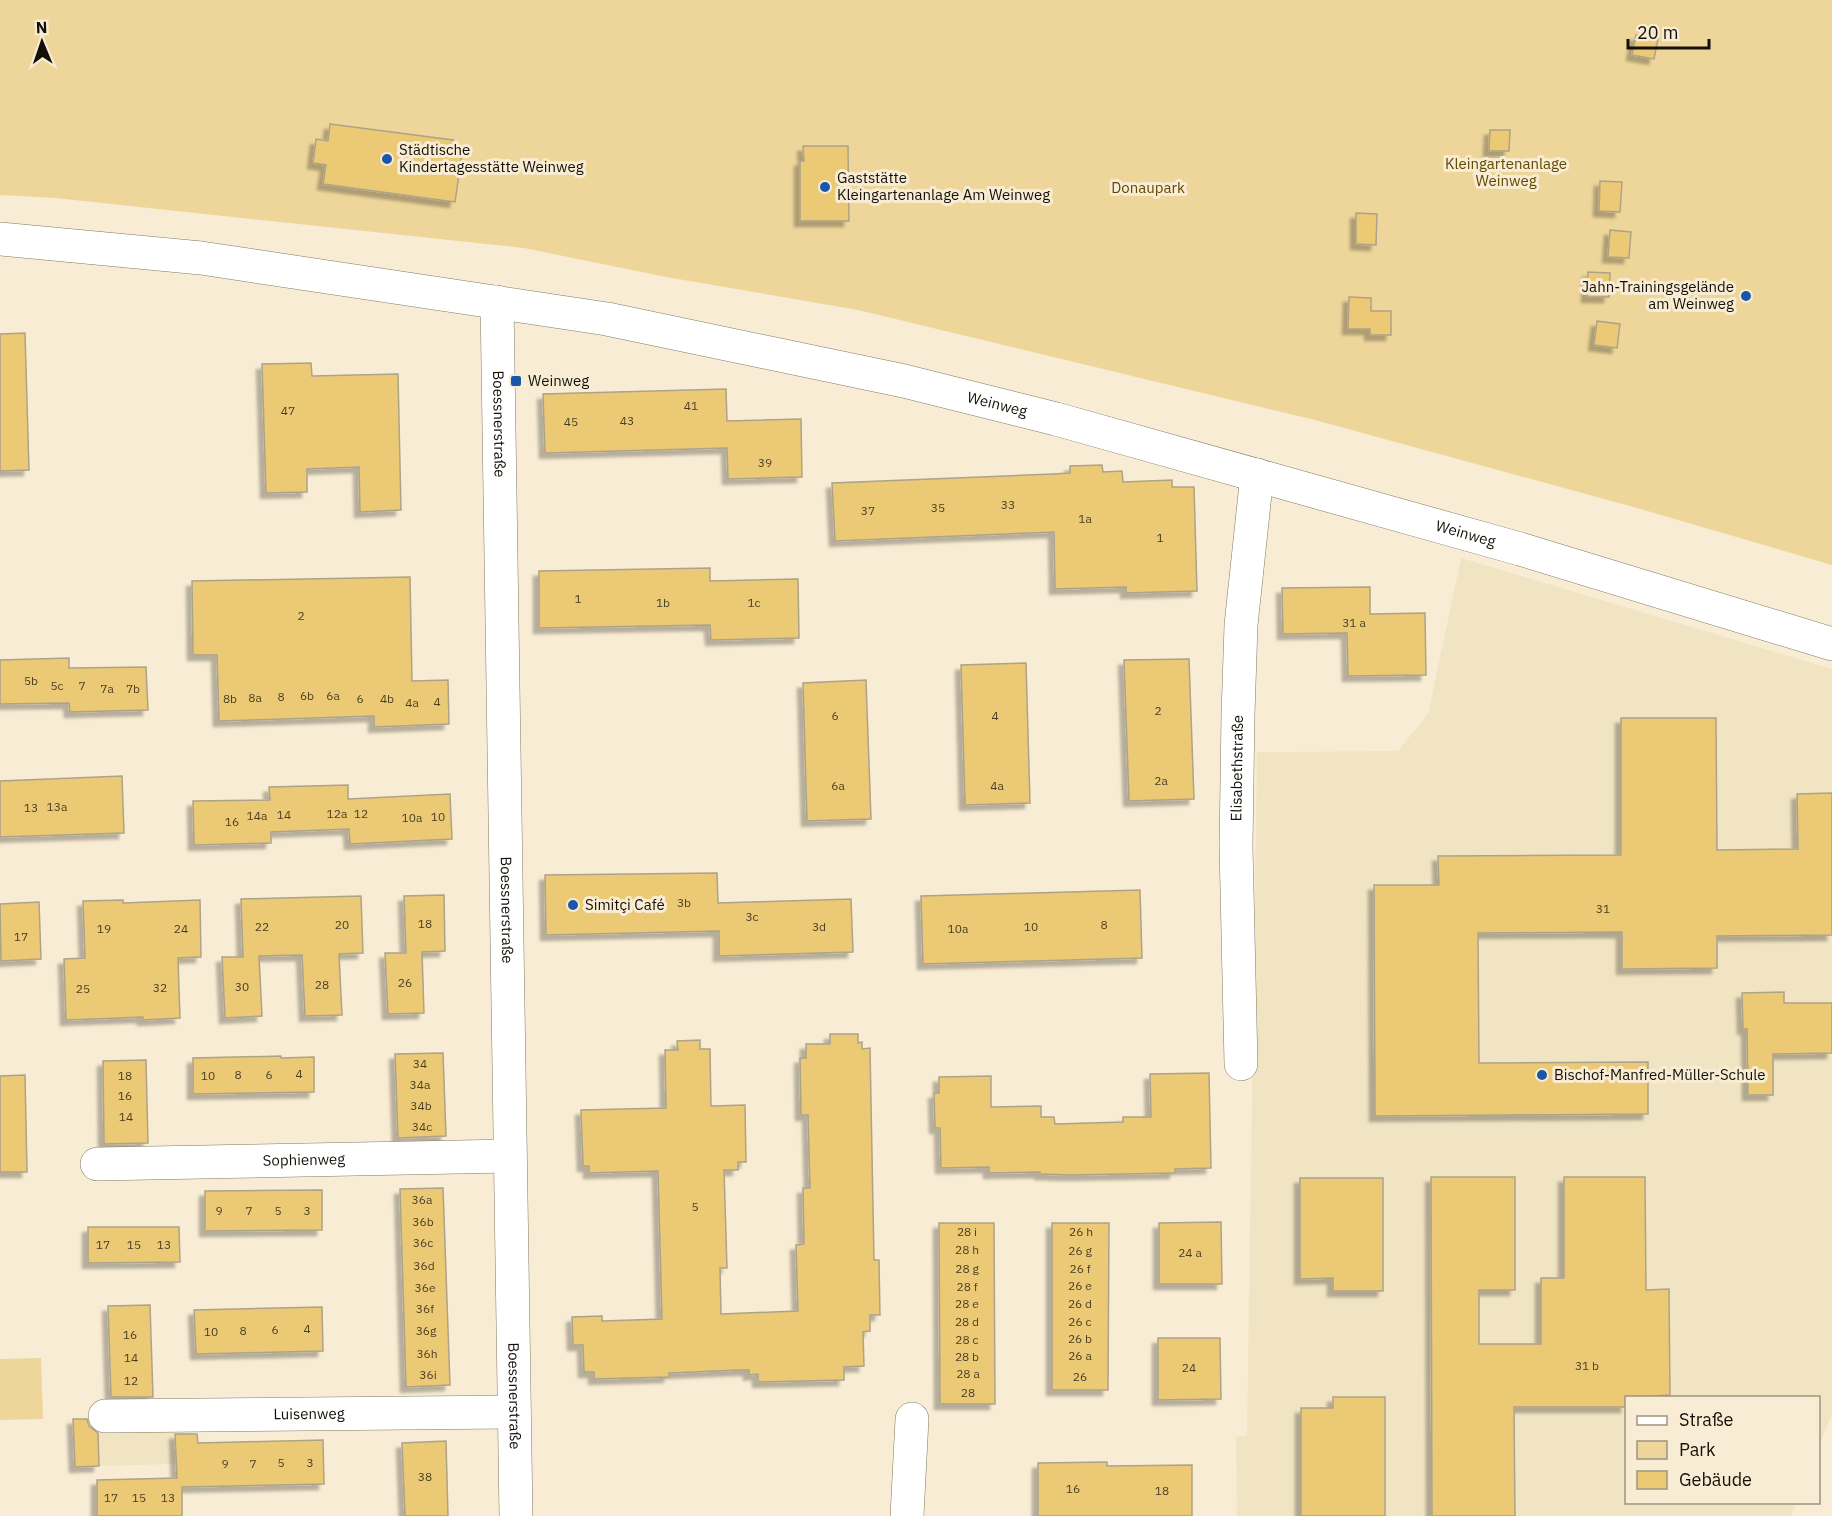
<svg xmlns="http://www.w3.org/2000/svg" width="1832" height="1516" font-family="'IBM Plex Sans',sans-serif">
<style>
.built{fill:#f1e4c3}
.green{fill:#eed69b}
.building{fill:#ebc974;stroke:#ada38b;stroke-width:1.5;filter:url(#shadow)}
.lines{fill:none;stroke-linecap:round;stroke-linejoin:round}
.minor-casing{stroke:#827962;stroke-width:34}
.minor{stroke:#fff;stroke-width:33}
.poi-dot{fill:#1b57a8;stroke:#f8edd4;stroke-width:2}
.labels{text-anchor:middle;stroke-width:6;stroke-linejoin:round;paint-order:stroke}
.number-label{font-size:12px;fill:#4a3e23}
.poi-label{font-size:15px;fill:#141008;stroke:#f8edd4;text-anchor:start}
.park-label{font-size:15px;fill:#604901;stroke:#f8edd4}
.street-label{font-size:15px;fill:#141008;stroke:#f8edd4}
</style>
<defs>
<filter id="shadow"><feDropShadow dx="-5.5" dy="5.5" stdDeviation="1.5" flood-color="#0004"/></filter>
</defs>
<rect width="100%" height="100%" fill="#f8edd4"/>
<path class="built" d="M1461 558 1832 669V1414L1819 1446 1818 1398H1626V1502L1796 1503 1791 1516H1237L1236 1437 1247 1436 1257 752 1398 751 1428 714Z
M175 1427 176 1464 99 1466 98 1429Z"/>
<path class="green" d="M0 0H1832V565L1637 508 1315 420 858 310 666 277 524 248 55 198 0 195Z
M41 1358 43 1419 0 1420V1359Z"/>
<path class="building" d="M1636 35 1658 39 1654 59 1632 55Z
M330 124 453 140 452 152 462 154 455 202 323 184 326 165 313 163 316 139 328 141Z
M1490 130H1510L1509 151H1489Z
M803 146H848L849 221H800V161H804Z
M1600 181 1622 182 1620 212 1599 211Z
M1356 213 1377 214 1376 245 1356 244Z
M1610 230 1631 232 1629 258 1608 257Z
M1588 272 1610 273 1609 297H1587Z
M1349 297 1371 298V311H1391V335H1370V329H1348Z
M1597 321 1620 324 1617 348 1594 345Z
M25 333 29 470 0 471V334Z
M311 363 312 376 398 374 401 510 360 512 359 467 307 469V492L266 493 262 364Z
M726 389 727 421 801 419 802 477 728 479 727 448 545 453 543 394Z
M1102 465 1103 472 1122 471 1123 482 1172 480V487H1194L1197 591 1126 593V587L1055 589 1054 532 835 541 832 483 1053 474 1070 473V466Z
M710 568V581L798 579 799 638 711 640 710 625 539 628V571Z
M410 577 412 681 448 680 449 724 374 727V716L219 721 217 655H193L192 581Z
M1370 587V614L1425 613 1426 675 1348 676 1347 633 1283 634 1282 588Z
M69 658V668L146 667 148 710 70 712 69 703 0 704V660Z
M1189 659 1194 799 1129 801 1124 660Z
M1026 663 1030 803 965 805 961 665Z
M866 680 871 819 807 821 803 683Z
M1621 718H1716L1717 850 1798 849 1797 794 1832 793V935L1717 936V968L1622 969V932L1478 933 1479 1063 1648 1062V1114L1375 1116 1374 885H1439L1438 856 1621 855Z
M122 776 124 833 0 837V781Z
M348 785V799L450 794 452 839 350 844 349 829 271 832V843L194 845 193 801 270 800 269 787Z
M717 873 718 903 851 899 853 952 719 956V931L546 935 545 875Z
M1140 890 1142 958 923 964 921 896Z
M444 895 445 951 422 952 424 1013 388 1014 385 953H406L404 896Z
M361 896 363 953 339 954 342 1015 305 1016 302 955 259 956 262 1016 225 1018 222 957H243L241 899Z
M123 900V903L200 900 201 957 178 958 180 1018 143 1020V1017L66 1020 64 959 85 958 83 901Z
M39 902 41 959 1 961 0 904Z
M1784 992V1003H1832V1053L1773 1054V1095H1748L1747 1029H1743L1742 993Z
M830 1034H858V1043L862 1042V1049L870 1048 874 1260H879L880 1315H870V1331L863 1332 864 1366 844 1367V1380L758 1382V1374L749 1375V1370H740L669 1373V1377L594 1379V1372H584L583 1345H573L572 1317 602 1316V1321L662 1319 658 1171 589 1173V1166H583L581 1110 666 1108 665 1050H678L677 1041 700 1040V1049H710L711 1106 745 1105 746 1162H738V1170H724L727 1268H720L721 1314 798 1311 796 1245 804 1244 803 1188H810L808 1115H801L800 1058H806V1044H830Z
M443 1053 446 1136 398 1138 395 1054Z
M281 1056V1058L314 1057V1092L193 1094V1058Z
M146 1060 148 1143 104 1144 103 1061Z
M1209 1073 1211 1168 1175 1169V1173L1071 1175 1040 1174V1172L989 1173V1167L941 1168 940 1128H935L934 1093H939V1077L991 1076V1107L1041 1106V1117H1054L1055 1124 1123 1122V1117H1151L1150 1074Z
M25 1075 27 1172H0V1076Z
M1431 1177H1515V1290H1479V1344H1541V1278H1564V1177H1645L1646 1290 1669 1289 1670 1395 1626 1398V1407H1514L1515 1516H1432Z
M1300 1178H1383V1291H1333V1278L1300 1279Z
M443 1188 450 1385 406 1387 400 1189Z
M322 1190V1230L205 1231V1191Z
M1221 1222 1222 1284H1159V1223Z
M939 1223H994L995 1404H940Z
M1052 1223H1109L1108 1390H1052Z
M88 1227H179L180 1262 88 1263Z
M150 1305 153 1397H111L108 1306Z
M322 1307 323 1351 196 1354 194 1310Z
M1158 1338H1220L1221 1399 1158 1400Z
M1333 1397H1385V1516H1301V1408H1333Z
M73 1419H87L89 1426 98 1433 99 1466 75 1467Z
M175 1434H197L198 1443 323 1440 324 1484 182 1487V1516H97V1480L177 1478Z
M446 1441 448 1516H405L402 1443Z
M1107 1462V1466L1192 1465V1516H1038V1463Z"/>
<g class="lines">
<defs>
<g id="minor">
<path id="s1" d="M0 239 201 258 607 319 904 381 1056 419 1520 549 1832 644"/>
<path id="s2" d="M497 302 516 1516"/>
<path id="s3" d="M1241 1064 1236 846 1238 715 1241 625 1257 475"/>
<path id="s4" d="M97 1164 510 1156"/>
<path id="s5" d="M105 1416 514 1412"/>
<path d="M907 1516 912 1419"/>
</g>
</defs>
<use href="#minor" class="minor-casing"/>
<use href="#minor" class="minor"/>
</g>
<g class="poi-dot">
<circle cx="387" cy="159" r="6"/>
<circle cx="825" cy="187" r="6"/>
<circle cx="1746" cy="296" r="6"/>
<rect x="510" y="375" width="12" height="12" rx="3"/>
<circle cx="573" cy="905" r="6"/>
<circle cx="1542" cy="1075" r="6"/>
</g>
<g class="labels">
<g class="number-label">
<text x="691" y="410">41</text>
<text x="288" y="415">47</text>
<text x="627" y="425">43</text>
<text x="571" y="426">45</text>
<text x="765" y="467">39</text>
<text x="1008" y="509">33</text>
<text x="938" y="512">35</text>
<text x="868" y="515">37</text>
<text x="1085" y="523">1a</text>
<text x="1160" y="542">1</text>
<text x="578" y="603">1</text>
<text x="663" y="607">1b</text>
<text x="754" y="607">1c</text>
<text x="301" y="620">2</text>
<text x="1354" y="627">31 a</text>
<text x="31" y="685">5b</text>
<text x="57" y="690">5c</text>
<text x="82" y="690">7</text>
<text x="107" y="693">7a</text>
<text x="133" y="693">7b</text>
<text x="307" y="700">6b</text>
<text x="333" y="700">6a</text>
<text x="281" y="701">8</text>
<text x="255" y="702">8a</text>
<text x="230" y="703">8b</text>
<text x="360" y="703">6</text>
<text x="387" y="703">4b</text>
<text x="437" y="706">4</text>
<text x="412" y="707">4a</text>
<text x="1158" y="715">2</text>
<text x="835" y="720">6</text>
<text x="995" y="720">4</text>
<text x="1161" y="785">2a</text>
<text x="838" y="790">6a</text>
<text x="997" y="790">4a</text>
<text x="57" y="811">13a</text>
<text x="31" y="812">13</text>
<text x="337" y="818">12a</text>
<text x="361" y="818">12</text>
<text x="284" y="819">14</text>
<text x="257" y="820">14a</text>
<text x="438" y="821">10</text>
<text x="412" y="822">10a</text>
<text x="232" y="826">16</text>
<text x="684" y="907">3b</text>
<text x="1603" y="913">31</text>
<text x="752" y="921">3c</text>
<text x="425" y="928">18</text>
<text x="342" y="929">20</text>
<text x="1104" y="929">8</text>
<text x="262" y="931">22</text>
<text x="819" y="931">3d</text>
<text x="1031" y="931">10</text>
<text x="104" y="933">19</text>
<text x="181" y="933">24</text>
<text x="958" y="933">10a</text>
<text x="21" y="941">17</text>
<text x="405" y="987">26</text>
<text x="322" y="989">28</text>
<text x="242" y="991">30</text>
<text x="160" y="992">32</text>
<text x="83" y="993">25</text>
<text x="420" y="1068">34</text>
<text x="299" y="1078">4</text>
<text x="238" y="1079">8</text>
<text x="269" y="1079">6</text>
<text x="125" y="1080">18</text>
<text x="208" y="1080">10</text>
<text x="420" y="1089">34a</text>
<text x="125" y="1100">16</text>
<text x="421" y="1110">34b</text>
<text x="126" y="1121">14</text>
<text x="422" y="1131">34c</text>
<text x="422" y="1204">36a</text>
<text x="695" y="1211">5</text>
<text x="219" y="1215">9</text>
<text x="249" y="1215">7</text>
<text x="278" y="1215">5</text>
<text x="307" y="1215">3</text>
<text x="423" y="1226">36b</text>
<text x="967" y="1236">28 i</text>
<text x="1081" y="1236">26 h</text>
<text x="423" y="1247">36c</text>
<text x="103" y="1249">17</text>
<text x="134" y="1249">15</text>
<text x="164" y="1249">13</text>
<text x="967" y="1254">28 h</text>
<text x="1080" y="1255">26 g</text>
<text x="1190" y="1257">24 a</text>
<text x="424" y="1270">36d</text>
<text x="967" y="1273">28 g</text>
<text x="1080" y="1273">26 f</text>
<text x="1080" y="1290">26 e</text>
<text x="967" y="1291">28 f</text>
<text x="425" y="1292">36e</text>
<text x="967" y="1308">28 e</text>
<text x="1080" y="1308">26 d</text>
<text x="425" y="1313">36f</text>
<text x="967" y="1326">28 d</text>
<text x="1080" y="1326">26 c</text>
<text x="307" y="1333">4</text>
<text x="275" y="1334">6</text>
<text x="243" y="1335">8</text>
<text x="426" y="1335">36g</text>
<text x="211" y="1336">10</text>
<text x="130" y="1339">16</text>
<text x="1080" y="1343">26 b</text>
<text x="967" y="1344">28 c</text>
<text x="427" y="1358">36h</text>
<text x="1080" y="1360">26 a</text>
<text x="967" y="1361">28 b</text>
<text x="131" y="1362">14</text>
<text x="1587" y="1370">31 b</text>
<text x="1189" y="1372">24</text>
<text x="968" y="1378">28 a</text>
<text x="428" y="1379">36i</text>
<text x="1080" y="1381">26</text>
<text x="131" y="1385">12</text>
<text x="968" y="1397">28</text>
<text x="281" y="1467">5</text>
<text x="310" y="1467">3</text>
<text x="225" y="1468">9</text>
<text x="253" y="1468">7</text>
<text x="425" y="1481">38</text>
<text x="1073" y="1493">16</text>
<text x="1162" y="1495">18</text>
<text x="111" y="1502">17</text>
<text x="139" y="1502">15</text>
<text x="168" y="1502">13</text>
</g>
<g class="poi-label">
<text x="399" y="155">Städtische<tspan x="399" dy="17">Kindertagesstätte Weinweg</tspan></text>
<text x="837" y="183">Gaststätte<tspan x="837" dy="17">Kleingartenanlage Am Weinweg</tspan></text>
<text x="1734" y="292" text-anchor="end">Jahn-Trainingsgelände<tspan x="1734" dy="17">am Weinweg</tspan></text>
<text x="528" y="386">Weinweg</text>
<text x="585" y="910">Simitçi Café</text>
<text x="1554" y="1080">Bischof-Manfred-Müller-Schule</text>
</g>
<g class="park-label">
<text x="1506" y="169">Kleingartenanlage<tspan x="1506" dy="17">Weinweg</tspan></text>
<text x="1148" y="193">Donaupark</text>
</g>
<g class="street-label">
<text dy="5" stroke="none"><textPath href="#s1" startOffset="1012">Weinweg</textPath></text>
<text dy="5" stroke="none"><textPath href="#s2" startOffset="122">Boessnerstraße</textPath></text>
<text dy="5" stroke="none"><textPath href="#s1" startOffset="1498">Weinweg</textPath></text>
<text dy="5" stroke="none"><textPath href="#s3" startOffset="296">Elisabethstraße</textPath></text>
<text dy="5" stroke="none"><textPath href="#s2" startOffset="608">Boessnerstraße</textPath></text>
<text dy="5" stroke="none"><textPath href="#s4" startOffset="207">Sophienweg</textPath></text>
<text dy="5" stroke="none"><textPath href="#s2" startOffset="1094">Boessnerstraße</textPath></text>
<text dy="5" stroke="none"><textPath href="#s5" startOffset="204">Luisenweg</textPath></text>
</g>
</g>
<rect x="1625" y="1396" width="195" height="108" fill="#f8edd4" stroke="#9d9582" stroke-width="1.5"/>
<rect x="1637" y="1416" width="30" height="9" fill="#ffffff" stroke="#9d9582" stroke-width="1.5"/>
<text x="1679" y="1426" font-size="18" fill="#141008">Straße</text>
<rect x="1637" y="1441" width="30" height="18" fill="#eed69b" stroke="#9d9582" stroke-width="1.5"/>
<text x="1679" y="1456" font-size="18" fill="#141008">Park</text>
<rect x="1637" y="1471" width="30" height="18" fill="#ebc974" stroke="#9d9582" stroke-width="1.5"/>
<text x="1679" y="1486" font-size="18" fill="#141008">Gebäude</text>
<g transform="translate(42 42) rotate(358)" stroke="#f8edd4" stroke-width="4.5" paint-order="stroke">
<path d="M0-4.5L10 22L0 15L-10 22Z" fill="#141008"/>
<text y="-9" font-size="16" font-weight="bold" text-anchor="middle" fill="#141008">N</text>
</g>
<path d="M1628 39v9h81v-9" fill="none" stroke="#141008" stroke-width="3"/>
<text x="1637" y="39" font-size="18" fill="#141008" stroke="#f8edd4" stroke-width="4.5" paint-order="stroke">20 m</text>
</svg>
